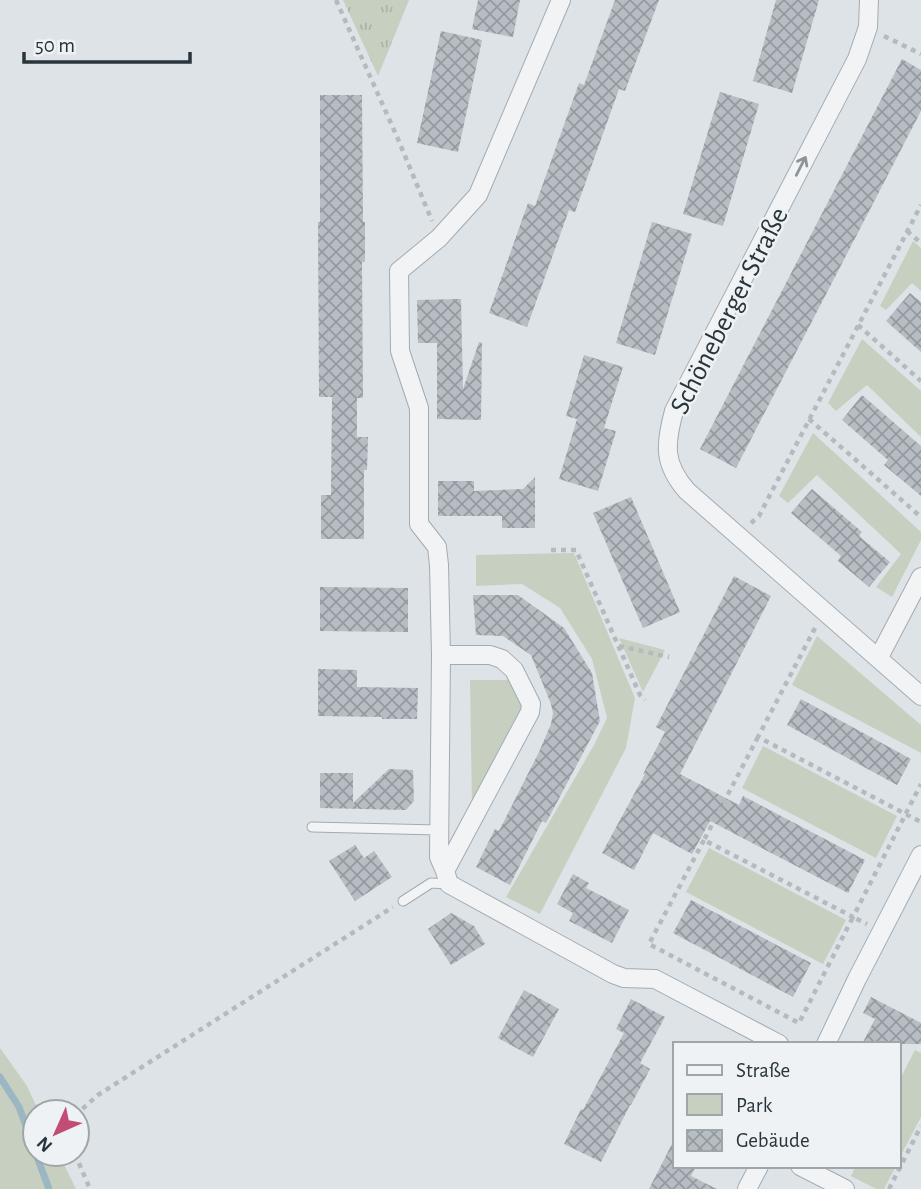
<svg xmlns="http://www.w3.org/2000/svg" width="921" height="1189" font-family="'Alegreya Sans',sans-serif">
<style>
.green{fill:#c7d0c0}
.park{fill:url(#park-tufts)}
.lines{fill:none;stroke-linecap:round;stroke-linejoin:round}
.stream{stroke:#9cb7c4;stroke-width:7}
.building{fill:url(#building-cross-hatch)}
.service-casing{stroke:#a4abb0;stroke-width:11}
.minor-casing{stroke:#a4abb0;stroke-width:20}
.path{stroke:#b5babe;stroke-width:4.5;stroke-dasharray:5 5;stroke-linecap:butt}
.service{stroke:#f1f3f5;stroke-width:9}
.minor{stroke:#f1f3f5;stroke-width:18}
.oneway{stroke:#8d9498}
.labels{text-anchor:middle;stroke-width:5;stroke-linejoin:round;paint-order:stroke}
.street-label{font-size:28px;fill:#29343c;stroke:#eef2f4}
</style>
<defs>
<pattern id="park-tufts" width="24" height="20" patternUnits="userSpaceOnUse" patternTransform="scale(1.75)"><rect width="24" height="20" fill="#c7d0c0"/><path d="M3 7l-1-3M5 7V3M7 7l1-3M15 17l-1-3M17 17v-4M19 17l1-3" fill="none" stroke="#abb3a6"/></pattern>
<pattern id="building-cross-hatch" width="8" height="8" patternUnits="userSpaceOnUse" patternTransform="scale(1.75)"><rect width="8" height="8" fill="#b6bdc3"/><path d="M0 0l8 8M0 8l8-8" fill="none" stroke="#949aa0"/></pattern>
</defs>
<rect width="100%" height="100%" fill="#dee3e7"/>
<path class="green" d="M913 241 921 248V291L912 283 886 310 880 306Z
M862 339 921 391V437L867 385 836 411 828 403Z
M813 433 921 532V540L892 597 876 587 901 554 817 475 788 503 779 496Z
M574 553 635 698 626 748 540 914 506 897 594 745 607 718 592 659 560 608 522 584 476 586V555Z
M817 636 921 725V753L792 685Z
M619 638 665 650 643 692Z
M470 680H513L526 707 472 807Z
M763 746 897 816 876 858 742 788Z
M709 848 846 920 823 964 686 892Z
M0 1048 27 1086 39 1112H35V1154H59L76 1189H0Z
M915 1050 921 1053V1117L898 1161V1083Z
M856 1166H896L884 1189H876L851 1176Z"/>
<path class="park" d="M343 0H409L378 76Z"/>
<g class="lines">
<path class="stream" d="M0 1077 19 1107 35 1150
M36 1154 49 1189"/>
</g>
<path class="building" d="M478 0H520L513 37 472 29Z
M615 0H659L625 91 619 89 575 212 569 210 527 327 489 313 528 203 535 206 579 83 584 85Z
M776 0H819L792 93 753 81Z
M441 31 482 40 458 152 417 143Z
M902 59 921 70V111L736 468 700 449Z
M720 92 759 104 723 226 683 214Z
M320 95H362L363 222H365V262H362L363 398H357V437H368L367 470H364V539H321V495H331L332 397H319L318 222H320Z
M652 222 692 234 655 355 616 343Z
M910 293 921 302V352L886 321Z
M461 299 463 389 479 342 482 343 481 420 437 419V343H418L417 300Z
M584 355 623 367 604 428 616 431 598 491 559 479 577 419 566 416Z
M862 395 921 446V496L884 465 888 460 842 420Z
M535 477V528H502V516H438V481H474V491L523 489Z
M812 489 862 532 859 536 890 562 869 587 838 561 841 556 791 513Z
M631 497 680 612 643 628 593 513Z
M734 576 771 596 680 774 739 805 743 796 865 860 848 893 710 821 692 854 653 833 634 870 602 853 645 774H643L665 732 656 727Z
M320 587 408 588V632L320 631Z
M473 595H518L564 628 592 673 600 721 546 823 542 821 510 885 476 867 495 829 499 831 539 752 551 724 553 713 551 704 531 655 503 636 476 635Z
M318 669 357 670V687L418 688 417 719H382V717L318 716Z
M801 699 911 759 897 785 787 725Z
M389 769 413 770 414 801 406 810 320 808V773H353V803Z
M355 845 364 858 374 851 392 877 355 901 329 861Z
M573 874 589 883 586 888 629 910 612 943 569 921 573 913 557 904Z
M691 900 811 963 793 997 673 933Z
M451 913 474 926 485 944 451 965 428 929Z
M524 990 559 1009 533 1057 498 1038Z
M871 997 921 1023V1044H862L875 1019 863 1013Z
M631 999 665 1017 640 1063 650 1069 631 1105H630L601 1162 564 1144 581 1109 583 1110 624 1033 616 1029Z
M674 1140V1166H696L691 1176 717 1189H649Z"/>
<g class="lines">
<defs>
<path id="service" d="M312 827 438 830
M403 901 431 883 449 884"/>
<path id="minor" d="M561 0 478 195 439 238 399 271 400 351 419 408V524L437 547 439 565 441 655 439 857 445 871 449 884 613 974 624 978 655 979 779 1044
M869 0 868 27 857 59 674 411C665 444 663 464 687 491L921 696
M441 655H490L502 659 514 670 531 704 530 712 445 871
M879 657 921 577
M826 1044 857 979 921 855
M800 1166 845 1189
M747 1189 759 1166"/>
</defs>
<use href="#service" class="service-casing"/>
<use href="#minor" class="minor-casing"/>
<path class="path" d="M336 0 398 139 432 221
M884 36 921 54
M907 231 921 243
M858 325 921 381
M809 419 921 517
M751 523 759 516 921 205
M551 550H576L640 695 645 700
M815 628 758 737 921 822
M619 646 669 657
M758 737 704 840 853 917 921 784
M704 840 649 944 799 1023 853 917 867 924
M77 1117 80 1111 98 1095 393 907
M75 1154 90 1189
M889 1189 921 1126"/>
<use href="#service" class="service"/>
<use href="#minor" class="minor"/>
</g>
<defs><path id="oneway-shaft" d="M-6 0H5M1.5-3L5.5 0L1.5 3" fill="none" stroke-width="1.6" stroke-linecap="round" stroke-linejoin="round" transform="scale(1.75)"/></defs>
<use class="oneway" href="#oneway-shaft" transform="translate(801 166) rotate(-63)"/>
<g class="labels">
<g class="street-label">
<text transform="translate(728 310) rotate(-63)" y="10">Schöneberger Straße</text>
</g>
</g>
<rect x="673" y="1042" width="228" height="126" fill="#eef2f4" stroke="#9fa6aa" stroke-width="2"/>
<rect x="687" y="1065" width="35" height="10" fill="#f1f3f5" stroke="#9fa6aa" stroke-width="2"/>
<text x="736" y="1077" font-size="21" fill="#29343c">Straße</text>
<rect x="687" y="1094" width="35" height="21" fill="#c7d0c0" stroke="#9fa6aa" stroke-width="2"/>
<text x="736" y="1112" font-size="21" fill="#29343c">Park</text>
<rect x="687" y="1130" width="35" height="21" fill="url(#building-cross-hatch)" stroke="#9fa6aa" stroke-width="2"/>
<text x="736" y="1147" font-size="21" fill="#29343c">Gebäude</text>
<g transform="translate(56 1133) rotate(225)"><circle r="33" fill="#eef2f4" stroke="#9fa6aa" stroke-width="2"/>
<path d="M0-5L12 26L0 18L-12 26Z" fill="#c34c74"/>
<text y="-10" font-size="19" font-weight="bold" text-anchor="middle" fill="#29343c">N</text>
</g>
<path d="M24 52v10h166v-10" fill="none" stroke="#29343c" stroke-width="3.5"/>
<text x="35" y="52" font-size="21" fill="#29343c" stroke="#eef2f4" stroke-width="5" paint-order="stroke">50 m</text>
</svg>
